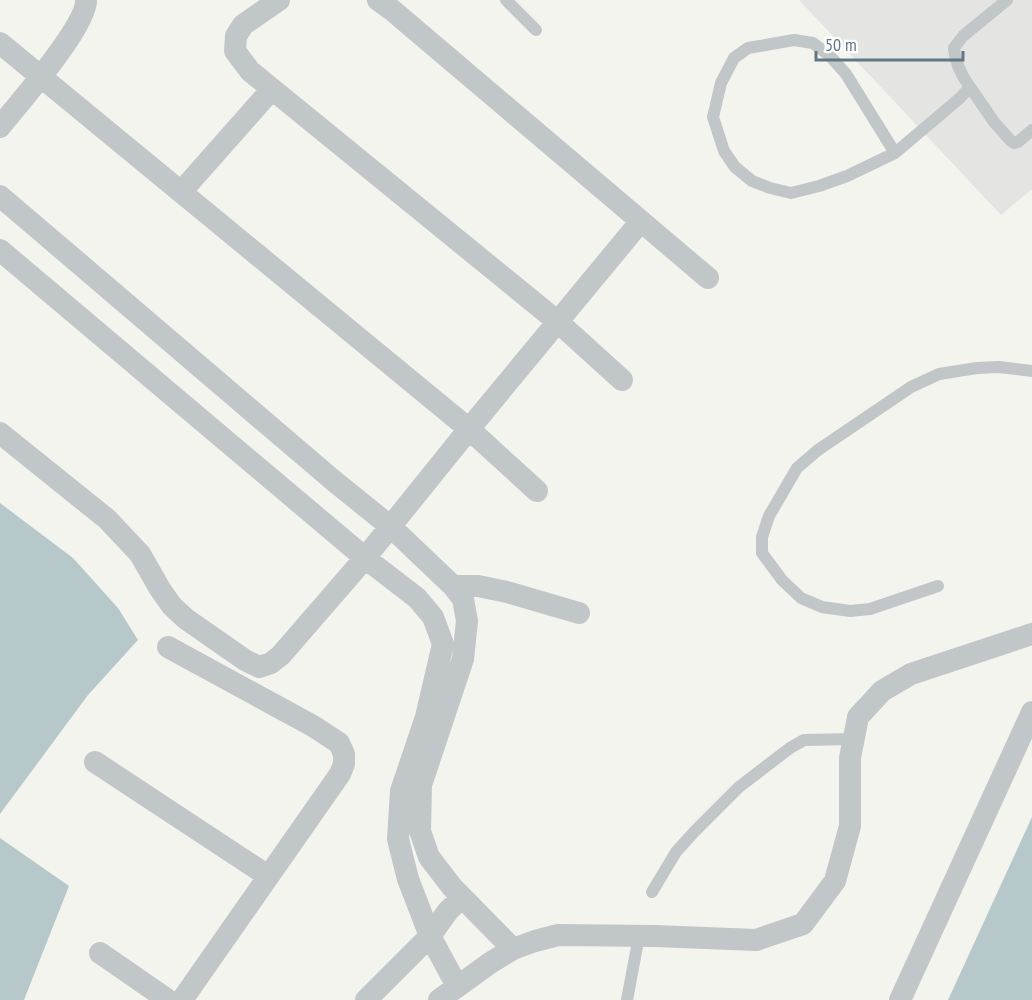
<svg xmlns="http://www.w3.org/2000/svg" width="1032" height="1000" font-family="'PT Sans Narrow',sans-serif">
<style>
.built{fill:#e4e5e3}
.water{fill:#b7c8ca}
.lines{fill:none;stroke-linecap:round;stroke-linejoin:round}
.service{stroke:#c1c6c8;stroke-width:12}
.minor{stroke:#c1c6c8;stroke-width:22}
</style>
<rect width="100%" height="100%" fill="#f4f4ef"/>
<path class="built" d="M799 0H1032V189L1001 215Z"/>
<path class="water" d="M0 503 73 558 118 608 138 640 88 695 0 814Z
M1032 817V1000H948Z
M0 838 69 886 24 1000H0Z"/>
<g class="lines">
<path class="service" d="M506 0 536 30
M970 87 994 122 1011 141 1014 143 1018 142 1032 130
M895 153 846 74 830 56 813 43 794 40 748 48 734 58 721 83 713 117 724 151 735 167 752 181 770 188 791 193 819 186 847 176 895 153 960 98 970 87C961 75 955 63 954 48L963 36 1007 0
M938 586 870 609 850 611 822 607 801 598 782 580 762 553V537L769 516 797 468 818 450 911 387 939 374 977 368 999 367 1032 371
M652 892 676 852 695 831 739 787 790 748 804 740 853 739
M627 1000 639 936"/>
<path class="minor" d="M279 0 243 25 236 36 235 51 250 71 558 322 622 380
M378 0 392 10 708 278
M0 43 469 429 537 491
M0 127C19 103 87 26 86 0
M181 192 272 89
M0 196 334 481 391 527 453 586 463 599 467 621 463 659 421 785 420 831 429 857 452 887 513 949
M0 250 365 558 417 598 433 617 443 644 426 717 401 791 398 839 408 879 430 936 457 986
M0 433 107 519 140 554 160 589 172 606 186 619 245 660 259 667 271 663 281 655 365 558 469 429 641 221
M453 586H478L507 592 579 613
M168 647 313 726 339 743 344 754V764L340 774 182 1000
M95 762 268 876
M100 953 168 1000
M366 1000 430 936 448 911 462 897
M439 1000 490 963 513 949 535 941 558 935 655 936 756 940 803 924 835 881 850 826V758L858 717 882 691 911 674 1032 634
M900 1000 1032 712"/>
</g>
<path d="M816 51v9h147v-9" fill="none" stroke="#607883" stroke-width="3"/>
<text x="825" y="51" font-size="18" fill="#607883" stroke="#ffffff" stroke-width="4.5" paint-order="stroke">50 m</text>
</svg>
